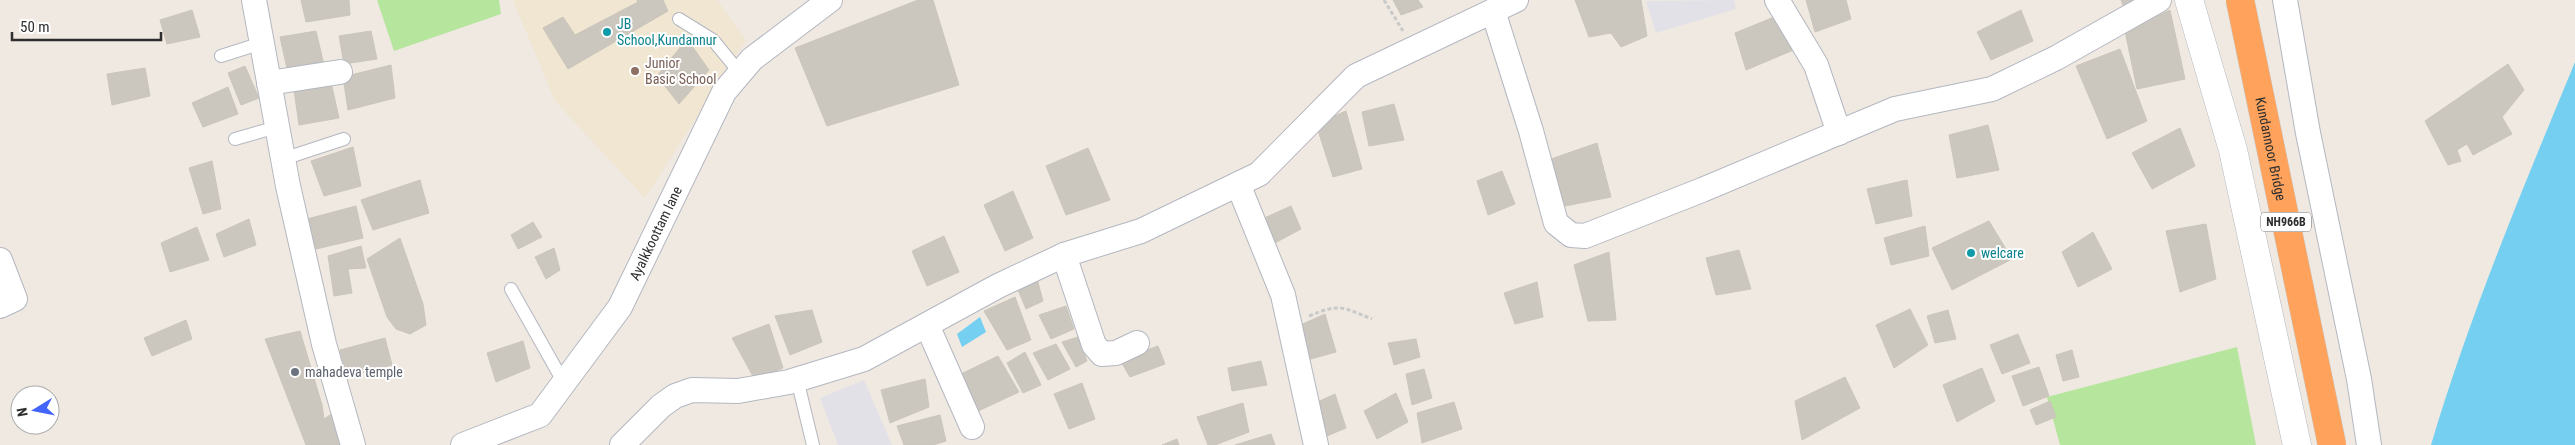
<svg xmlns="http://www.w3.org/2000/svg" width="2575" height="445" font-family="'Roboto Condensed',sans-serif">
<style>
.industrial{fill:#e3e1e8}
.education{fill:#f0e6d1}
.green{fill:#b6e59e}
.water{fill:#75cff0}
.building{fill:#cbc7bf;stroke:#cbc5ba}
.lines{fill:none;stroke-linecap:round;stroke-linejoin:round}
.lane-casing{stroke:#b4b7c1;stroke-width:14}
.street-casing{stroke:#b4b7c1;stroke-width:26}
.secondary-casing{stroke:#b4b7c1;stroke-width:29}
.path{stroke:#c9c9c9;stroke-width:3;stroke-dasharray:4 2.5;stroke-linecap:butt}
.lane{stroke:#fff;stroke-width:12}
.street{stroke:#fff;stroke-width:24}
.secondary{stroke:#fff;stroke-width:28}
.highway-bridge-casing{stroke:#c9c9c9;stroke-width:29;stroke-linecap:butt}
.highway-bridge{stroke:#ffa35c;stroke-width:28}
.culture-dot{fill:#0f9aa8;stroke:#fff;stroke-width:2}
.education-dot{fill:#8d6e63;stroke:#fff;stroke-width:2}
.worship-dot{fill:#6b7280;stroke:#fff;stroke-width:2}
.labels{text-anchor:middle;stroke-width:4;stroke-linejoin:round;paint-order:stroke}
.shield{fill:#fff;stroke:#6d6d6d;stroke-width:1}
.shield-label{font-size:12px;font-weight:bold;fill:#2e2e2e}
.culture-label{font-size:14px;fill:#0d838f;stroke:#fff;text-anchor:start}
.education-label{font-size:14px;fill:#785e54;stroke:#fff;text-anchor:start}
.street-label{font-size:14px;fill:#2e2e2e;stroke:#fff}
.worship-label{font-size:14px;fill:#5b616d;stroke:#fff;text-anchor:start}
</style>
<rect width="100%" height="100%" fill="#efe9e1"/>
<path class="industrial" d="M1734 0 1736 9 1656 33 1646 1Z
M864 380 892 445H838L820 398Z"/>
<path class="education" d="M513 0H717L746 40 645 198 555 101Z"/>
<path class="green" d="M377 0H499L501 14 394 51Z
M2237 347 2256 445H2060L2047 397Z"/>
<path class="water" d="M2575 62V445H2431C2470 314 2523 188 2575 62Z
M980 317 986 332 962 347 957 334Z"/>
<path class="building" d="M301 0H349L350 15 306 22Z
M637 0H663L668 11 568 69 543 28 563 17 575 35 638 2Z
M918 0H933L959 85 827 126 795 48Z
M1393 0H1418L1423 7 1401 15Z
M1575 0H1641L1647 36 1621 47 1611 33 1589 37Z
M1806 0H1846L1851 19 1815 32Z
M2121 0H2143L2124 8Z
M192 10 200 37 167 44 160 20Z
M2021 10 2033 41 1991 60 1977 32Z
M2170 10 2185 79 2137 89 2125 31Z
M1779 15 1796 49 1746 70 1735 33Z
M316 31 324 65 288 73 280 37Z
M371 31 377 59 344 64 339 36Z
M687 39 709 70 679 104 657 76Z
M2120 49 2147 121 2107 139 2076 66Z
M2508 64 2524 90 2502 117 2512 134 2473 155 2467 144 2457 150 2461 161 2448 165 2425 121Z
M391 65 395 98 348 110 343 77Z
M245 66 259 98 241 105 228 73Z
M145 68 150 96 112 105 107 74Z
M331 82 339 118 299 125 294 90Z
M228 87 238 114 203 127 192 103Z
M1394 104 1404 140 1369 146 1362 112Z
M1346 111 1362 169 1333 177 1316 124Z
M1988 125 1999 170 1957 178 1949 135Z
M2180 128 2195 166 2152 189 2132 153Z
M1597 143 1611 197 1565 206 1551 159Z
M353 147 361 186 324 196 311 161Z
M1088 148 1110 200 1066 215 1046 166Z
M212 161 221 209 203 214 189 168Z
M1502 171 1515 204 1488 215 1477 181Z
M420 180 429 213 373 230 361 200Z
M1907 180 1912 216 1876 224 1867 189Z
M1013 191 1033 238 1005 251 984 205Z
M356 206 363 238 316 249 307 219Z
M1291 206 1301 229 1273 244 1260 220Z
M249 219 256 245 224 257 216 234Z
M1989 221 2012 259 1952 290 1932 248Z
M533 222 542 237 518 249 511 235Z
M2206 224 2216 279 2180 292 2166 231Z
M1925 226 1929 256 1891 265 1884 238Z
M197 227 209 260 170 272 161 243Z
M2093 232 2112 269 2078 287 2062 252Z
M944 236 959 272 927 286 912 251Z
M400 238 423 304 426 325 410 334 396 329 387 317 367 259Z
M361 246 366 268 348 269 352 293 334 296 328 256Z
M554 248 560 270 546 279 535 257Z
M1739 250 1751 289 1716 295 1706 258Z
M1609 252 1616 320 1588 321 1574 265Z
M1036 275 1043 301 1026 309 1016 285Z
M1537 282 1543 317 1515 324 1504 293Z
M1015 297 1031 340 1007 350 984 311Z
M1066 306 1074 329 1051 339 1039 315Z
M1910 309 1928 345 1894 368 1876 325Z
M812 310 822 342 790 355 775 316Z
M1948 310 1956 339 1935 343 1927 316Z
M1325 314 1336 352 1307 360 1296 327Z
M186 320 192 339 152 356 144 338Z
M769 324 783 368 755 380 732 338Z
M300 331 322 405 324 419 333 413 344 445H306L265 339Z
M2018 334 2030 363 2002 374 1990 345Z
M1078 337 1087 361 1076 367 1062 342Z
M385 338 392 365 347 377 340 350Z
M1416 339 1420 357 1394 365 1388 343Z
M523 341 530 368 496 382 487 353Z
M1056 344 1070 369 1048 380 1033 353Z
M1158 346 1165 364 1130 377 1120 360Z
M2072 350 2079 377 2063 381 2056 355Z
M1025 352 1041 385 1023 393 1007 363Z
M998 356 1019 392 976 412 957 376Z
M1261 361 1267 385 1232 391 1228 368Z
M2039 367 2049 396 2023 406 2012 376Z
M1982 368 1995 401 1957 422 1943 385Z
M1424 369 1432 398 1412 405 1406 374Z
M1845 377 1860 408 1802 440 1795 401Z
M925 379 929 407 890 423 881 390Z
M1082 383 1095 419 1069 429 1054 394Z
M1396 393 1408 422 1377 439 1364 411Z
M1335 394 1346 428 1322 438 1313 404Z
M2050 401 2056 417 2036 425 2030 410Z
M1454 402 1462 429 1422 443 1417 413Z
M1243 403 1249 432 1215 445H1208L1197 417Z
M940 415 946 441 933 445H904L897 426Z
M1271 434 1275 445H1235Z
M1177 439 1179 445H1162Z"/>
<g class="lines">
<defs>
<path id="lane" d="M679 19 713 40 740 73
M221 56 262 43
M235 139 277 127
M283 159 344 139
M511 289 564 383
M797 379 813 445"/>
<g id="street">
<path d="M254 0 288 186 324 344 353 445"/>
<path d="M1777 0 1816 65 1839 133"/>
<path d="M2285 0 2308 133 2359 379 2369 445"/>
<path d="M1493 11 1531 131 1556 223 1571 235 1585 236 1702 190 1895 109 1992 89 2056 58 2159 0"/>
<path d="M269 83 340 72"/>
<path d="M1238 184 1283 295 1316 445"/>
<path d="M1064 255 1094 345 1102 354 1116 353 1137 343"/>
<path d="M0 260 15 299 0 306"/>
<path d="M927 325 972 427"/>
<path id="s1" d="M463 445 540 415 620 307 724 92 752 59 830 0"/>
<path d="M622 445 661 406 675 396 692 390 738 391 789 382 864 359 998 286 1064 255 1141 231 1259 174 1356 76 1516 0"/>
</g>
<path id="secondary" d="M2189 0 2233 150 2297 445"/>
</defs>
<use href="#lane" class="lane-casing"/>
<use href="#street" class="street-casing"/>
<use href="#secondary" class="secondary-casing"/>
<path class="path" d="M1384 0 1403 31
M1309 316C1340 303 1342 307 1372 319"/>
<use href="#lane" class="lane"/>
<use href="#street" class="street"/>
<use href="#secondary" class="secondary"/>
<defs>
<g id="highway-bridge">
<path id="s2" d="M2240 0 2332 445"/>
</g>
</defs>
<use href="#highway-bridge" class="highway-bridge-casing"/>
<use href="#highway-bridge" class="highway-bridge"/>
</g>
<g class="culture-dot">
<circle cx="607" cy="32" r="5"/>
<circle cx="1971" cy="253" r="5"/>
</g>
<circle class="education-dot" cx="635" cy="71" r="5"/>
<circle class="worship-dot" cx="295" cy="372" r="5"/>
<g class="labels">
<rect class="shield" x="2261" y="212.5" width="50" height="19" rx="4"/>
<g class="shield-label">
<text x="2286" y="226">NH966B</text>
</g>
<g class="culture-label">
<text x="617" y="29">JB<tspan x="617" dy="16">School,Kundannur</tspan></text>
<text x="1981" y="258">welcare</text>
</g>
<g class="education-label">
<text x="645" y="68">Junior<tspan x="645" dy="16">Basic School</tspan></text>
</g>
<g class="street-label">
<text dy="5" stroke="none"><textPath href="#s2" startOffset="152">Kundannoor Bridge</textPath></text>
<text dy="5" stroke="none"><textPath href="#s1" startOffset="299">Ayalkkoottam lane</textPath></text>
</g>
<g class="worship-label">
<text x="305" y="377">mahadeva temple</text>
</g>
</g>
<g transform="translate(35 410) rotate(260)"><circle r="24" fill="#ffffff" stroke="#ababab"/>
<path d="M0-4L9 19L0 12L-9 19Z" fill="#4264fb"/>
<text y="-8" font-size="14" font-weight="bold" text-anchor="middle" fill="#2e2e2e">N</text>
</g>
<path d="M12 32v8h149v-8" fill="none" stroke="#2e2e2e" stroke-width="2.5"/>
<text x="20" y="32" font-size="15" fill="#2e2e2e" stroke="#ffffff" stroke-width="4" paint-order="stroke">50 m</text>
</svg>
